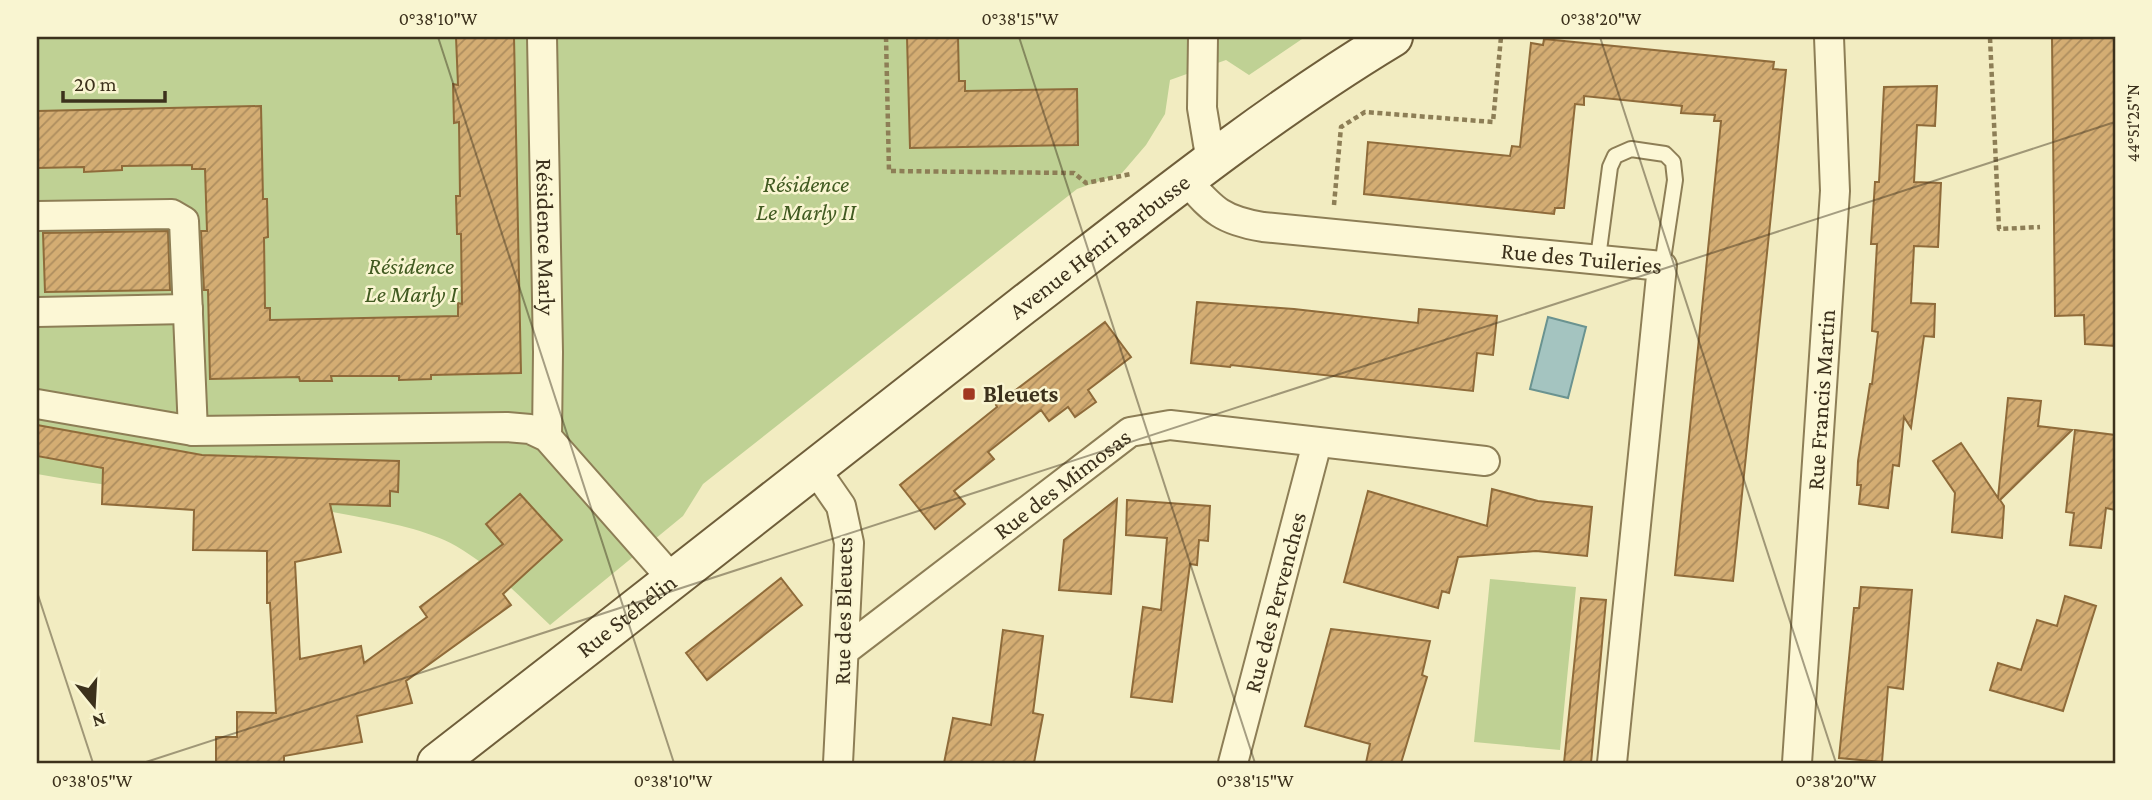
<svg xmlns="http://www.w3.org/2000/svg" width="2152" height="800" font-family="'Crimson Pro',serif">
<style>
.green{fill:#bfd194}
.water{fill:#a4c4c0;stroke:#6a9390;stroke-width:2}
.building{fill:url(#building-hatch);stroke:#8f6b3a;stroke-width:2}
.lines{fill:none;stroke-linecap:round;stroke-linejoin:round}
.lane-casing{stroke:#8d7e56;stroke-width:18}
.street-casing{stroke:#8d7e56;stroke-width:32}
.secondary-casing{stroke:#6f5e3a;stroke-width:42}
.path{stroke:#8d7e56;stroke-width:4.5;stroke-dasharray:5 3.5;stroke-linecap:butt}
.lane{stroke:#fcf7d5;stroke-width:14}
.street{stroke:#fcf7d5;stroke-width:28}
.secondary{stroke:#fcf7d5;stroke-width:38}
.ticks{fill:none;stroke:#3c311c;stroke-width:2;stroke-opacity:0.45}
.poi-dot{fill:#a23821;stroke:#f9f5d1;stroke-width:2.5}
.labels{text-anchor:middle;stroke-width:5;stroke-linejoin:round;paint-order:stroke}
.park-label{font-size:24px;font-style:italic;fill:#415a21;stroke:#f9f5d1}
.street-label{font-size:24px;fill:#3c311c;stroke:#f9f5d1}
.poi-label{font-size:24px;font-weight:bold;fill:#3c311c;stroke:#f9f5d1;text-anchor:start}
.neatline{fill:none;stroke:#3c311c;stroke-width:2.5}
.ticks-label{font-size:18px;text-anchor:middle;fill:#3c311c}
</style>
<defs>
<pattern id="building-hatch" width="6" height="6" patternUnits="userSpaceOnUse" patternTransform="scale(1.75)"><rect width="6" height="6" fill="#d4ad73"/><path d="M-1 1l2-2M0 6l6-6M5 7l2-2" fill="none" stroke="#ad8d5e"/></pattern>
</defs>
<rect width="100%" height="100%" fill="#f2ecc1"/>
<path class="green" d="M37 37H1305L1249 75 1226 60 1170 80 1165 114 1146 145 1122 173 1077 189 703 484 683 516 550 625C520 597 492 567 456 546 428 530 386 522 354 516 249 495 142 494 37 474Z
M1490 579 1576 587 1560 750 1474 742Z"/>
<path class="water" d="M1548 317 1586 327 1568 398 1530 389Z"/>
<path class="building" d="M456 37H514L521 373 431 375V379L399 380V376H331L332 381H300L299 377 210 379 208 290H204L201 231H207L205 169H192V165L122 166V170L84 172V167L37 168V111L261 106 263 199H267L268 237 264 238 265 308H270V320L458 316V303L462 304 461 234H457L456 196H460L459 122 454 123 453 84 458 85Z
M907 37H958L959 81H965V91L1077 89 1078 145 910 148Z
M2052 37H2115V346L2085 344 2084 315 2055 316Z
M1544 39 1774 62 1773 69 1786 70 1733 581 1675 575 1721 121H1714L1715 115 1681 113 1682 106 1584 96V105L1575 104 1564 208H1555L1554 214 1364 194 1368 142 1510 156 1512 146 1520 147 1531 43 1543 45Z
M1937 86 1935 126 1917 125 1914 182 1941 183 1938 247 1914 246 1911 303 1935 304 1934 337 1924 336 1911 428 1904 417 1899 466 1893 465 1888 508 1859 504 1861 485H1857L1858 461 1870 384H1872L1878 332 1872 331 1877 244H1871L1875 182H1879L1884 87Z
M168 231 170 290 45 292 43 233Z
M1197 302 1294 309 1418 323 1419 309 1497 316 1493 355 1477 353 1473 391 1231 365 1230 367 1191 363Z
M1105 322 1131 357 1088 390 1096 402 1075 417 1068 407 1049 421 1041 410 988 452 994 459 954 491 965 504 935 529 900 485 997 407 996 405Z
M2008 398 2041 401 2038 426 2072 430 2000 500 2004 506 2002 538 1952 532 1955 493 1933 461 1961 443 1998 498Z
M37 425 202 455 399 461 398 492 390 491V506L330 504 341 552 295 562 300 659 361 646 364 663 427 617 420 607 503 544 486 524 520 494 562 540 503 594 511 605 406 681 412 703 357 716 362 742 284 756V763H216V737H237V712L276 713 270 603H267V551L193 550 194 510 102 504 103 468 37 456Z
M2075 430 2115 435V510L2106 508 2101 548 2070 545 2074 513 2066 512Z
M1492 489 1538 501 1592 507 1587 556 1536 551 1458 557 1449 593 1442 591 1438 608 1344 582 1368 491 1487 526Z
M1117 499 1111 594 1059 590 1064 540Z
M1127 500 1210 506 1208 541 1199 540 1197 565 1190 564 1172 702 1131 697 1143 607 1161 610 1167 538 1126 535Z
M781 578 802 605 707 680 686 653Z
M1861 587 1912 590 1903 689 1888 687 1882 762 1839 758 1854 608H1859Z
M2065 596 2096 606 2063 711 1990 690 1998 663 2021 670 2037 620 2057 626Z
M1581 598 1606 600 1591 763H1564Z
M1331 629 1430 641 1422 675 1427 677 1401 763H1366L1370 744 1305 726Z
M1003 630 1043 636 1033 713 1043 715 1034 763H944L953 718 991 725Z"/>
<g class="lines">
<defs>
<path id="lane" d="M1598 258 1610 167 1615 156 1631 149 1665 154 1673 162 1675 180 1662 266"/>
<g id="street">
<path id="s1" d="M542 37 548 352 547 437"/>
<path d="M1203 37 1202 108 1211 162"/>
<path id="s2" d="M1186 180C1213 210 1221 220 1263 227L1662 266 1612 763"/>
<path d="M37 216 172 214 184 221 193 431"/>
<path d="M37 312 188 309"/>
<path d="M37 404 193 431 507 427 530 429 547 437 674 581"/>
<path d="M814 467 841 506 849 543 838 763"/>
<path id="s3" d="M844 651 1130 432 1170 425 1485 461"/>
<path id="s4" d="M1233 763 1317 443"/>
<path id="s5" d="M1797 763 1835 191 1829 37"/>
</g>
<g id="secondary">
<path id="s6" d="M437 763C633 612 826 458 1022 306 1143 213 1262 116 1393 37"/>
</g>
</defs>
<use href="#lane" class="lane-casing"/>
<use href="#street" class="street-casing"/>
<use href="#secondary" class="secondary-casing"/>
<path class="path" d="M886 37 889 171 1074 173 1086 183 1131 174
M1990 38 1999 229 2040 227
M1334 205 1341 127 1365 112 1493 122 1501 37"/>
<use href="#lane" class="lane"/>
<use href="#street" class="street"/>
<use href="#secondary" class="secondary"/>
</g>
<path class="ticks" d="M438 37 674 763M1019 37 1255 763M1600 37 1836 763M37 592 93 763M143 763 2115 122"/>
<rect class="poi-dot" x="962" y="387" width="14" height="14" rx="3.5"/>
<g class="labels">
<g class="park-label">
<text x="806" y="192">Résidence<tspan x="806" dy="28">Le Marly II</tspan></text>
<text x="411" y="274">Résidence<tspan x="411" dy="28">Le Marly I</tspan></text>
</g>
<g class="street-label">
<text dy="8" stroke="none"><textPath href="#s1" startOffset="200">Résidence Marly</textPath></text>
<text dy="8" stroke="none"><textPath href="#s6" startOffset="840">Avenue Henri Barbusse</textPath></text>
<text dy="8" stroke="none"><textPath href="#s2" startOffset="413">Rue des Tuileries</textPath></text>
<text dy="8" stroke="none"><textPath href="#s5" startOffset="364">Rue Francis Martin</textPath></text>
<text dy="8" stroke="none"><textPath href="#s3" startOffset="275">Rue des Mimosas</textPath></text>
<text dy="8" stroke="none"><textPath href="#s4" startOffset="166">Rue des Pervenches</textPath></text>
<text transform="translate(843 611) rotate(-89)" y="8">Rue des Bleuets</text>
<text dy="8" stroke="none"><textPath href="#s6" startOffset="240">Rue Stéhélin</textPath></text>
</g>
<g class="poi-label">
<text x="983" y="402">Bleuets</text>
</g>
</g>
<rect width="2152" height="800" fill="none" stroke="#f9f5d1" stroke-width="77"/>
<g transform="translate(94 705) rotate(162)" stroke="#f9f5d1" stroke-width="5" paint-order="stroke">
<path d="M0-5L12 26L0 18L-12 26Z" fill="#3c311c"/>
<text y="-10" font-size="19" font-weight="bold" text-anchor="middle" fill="#3c311c">N</text>
</g>
<path d="M63 91v10h102v-10" fill="none" stroke="#3c311c" stroke-width="3.5"/>
<text x="74" y="91" font-size="21" fill="#3c311c" stroke="#f9f5d1" stroke-width="5" paint-order="stroke">20 m</text>
<rect x="38" y="38" width="2076" height="724" class="neatline"/>
<g class="ticks-label">
<text x="438" y="25">0°38'10"W</text>
<text x="1020" y="25">0°38'15"W</text>
<text x="1601" y="25">0°38'20"W</text>
<text transform="translate(2133 123) rotate(-90)" y="6">44°51'25"N</text>
<text x="92" y="787">0°38'05"W</text>
<text x="673" y="787">0°38'10"W</text>
<text x="1255" y="787">0°38'15"W</text>
<text x="1836" y="787">0°38'20"W</text>
</g>
</svg>
